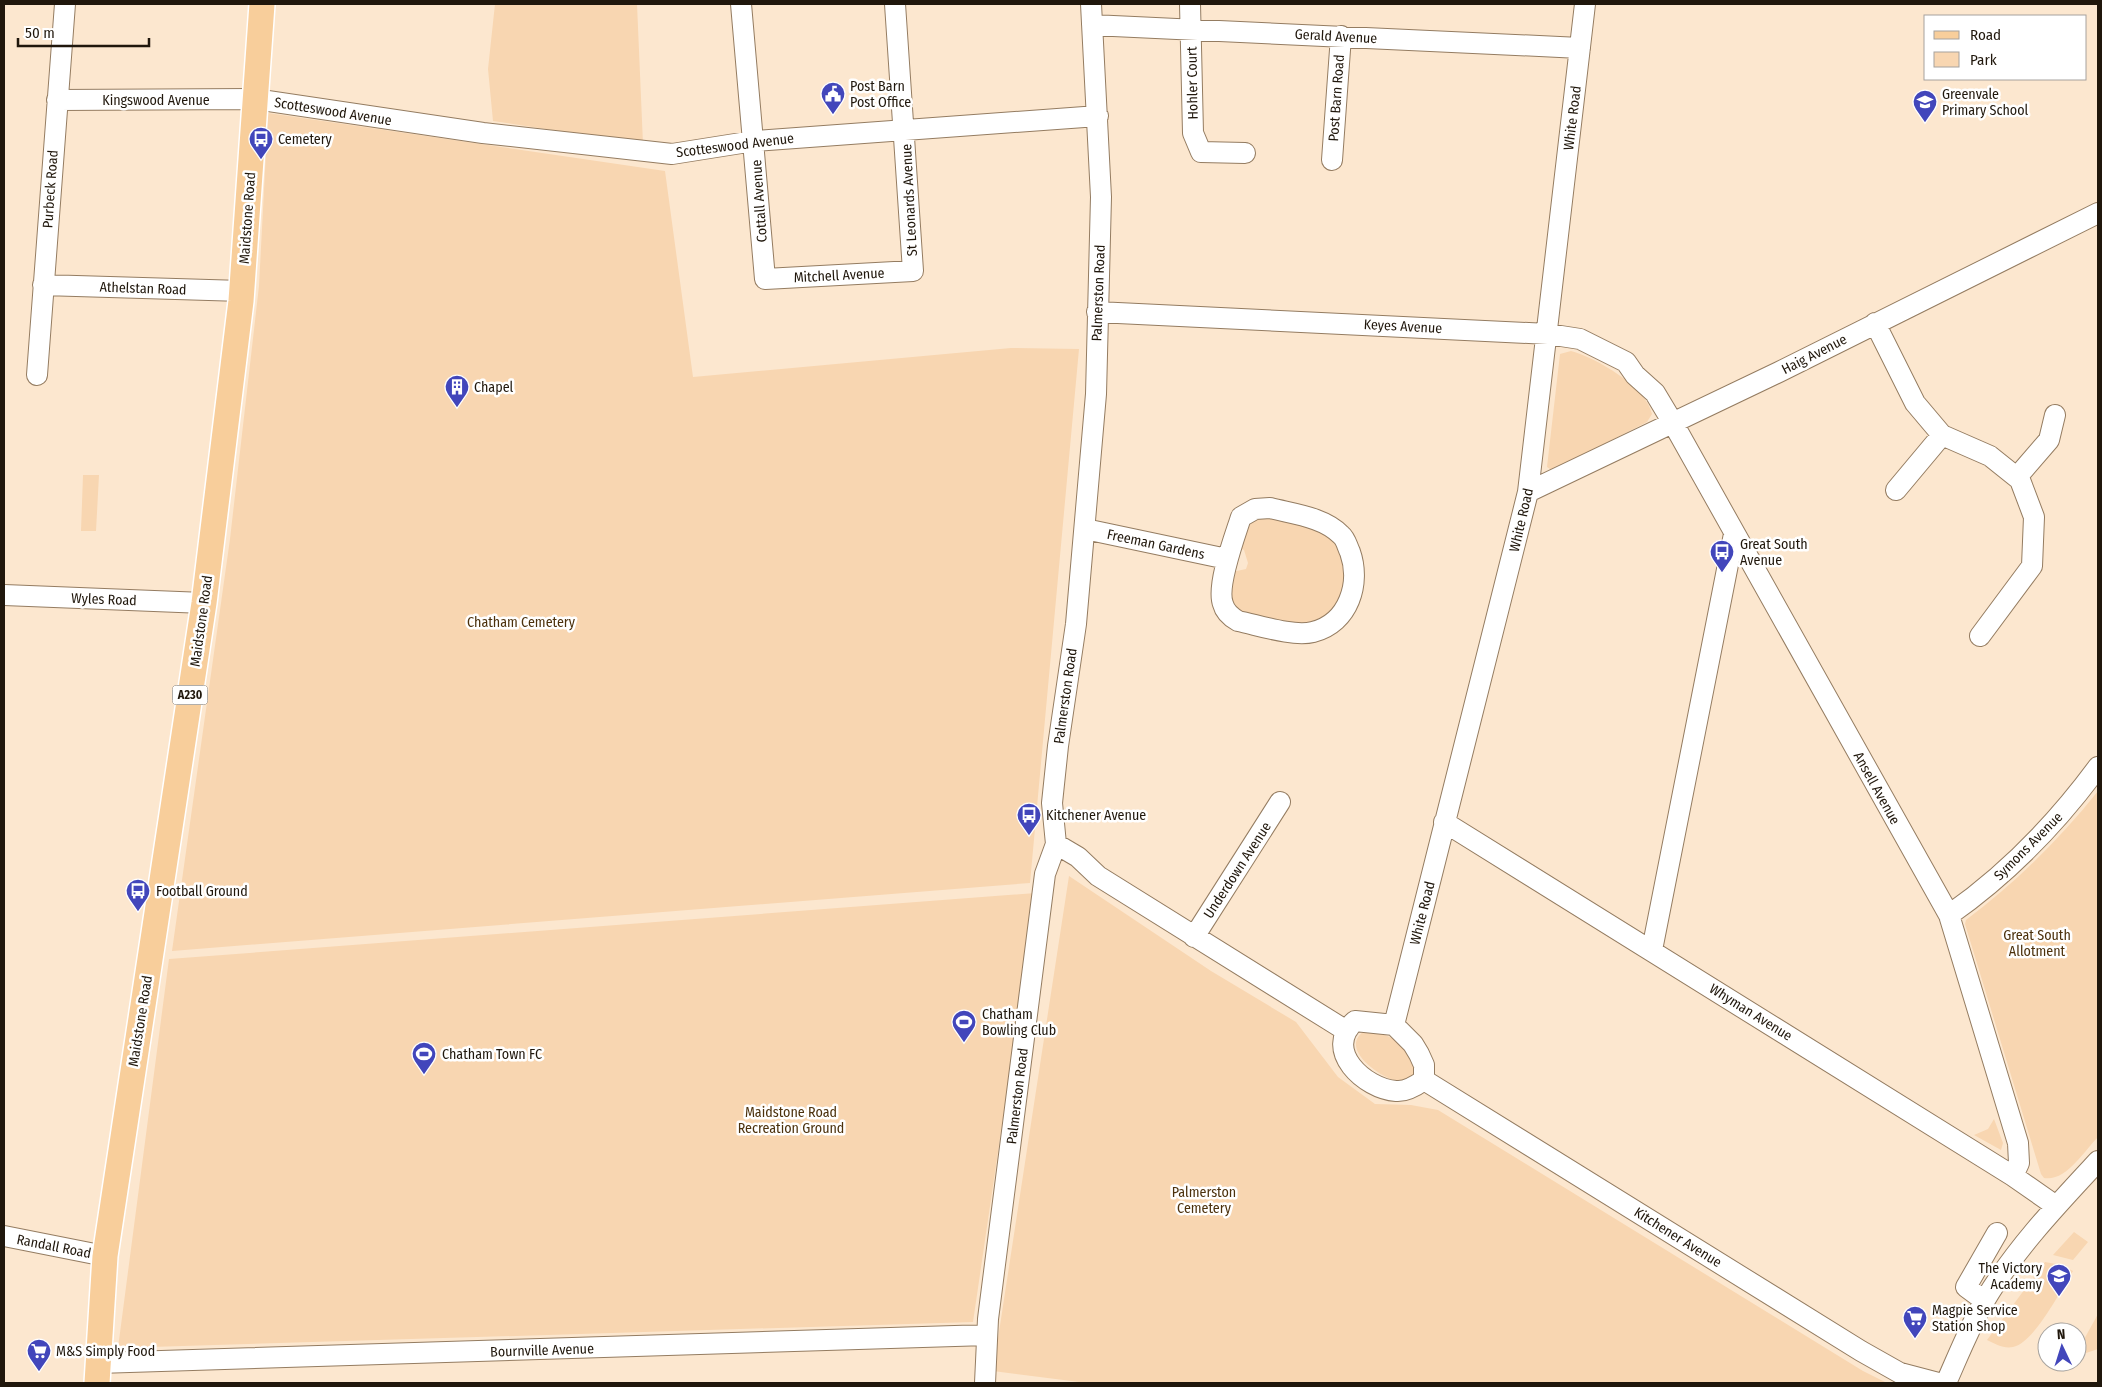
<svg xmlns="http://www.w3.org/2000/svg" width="2102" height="1387" font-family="'Fira Sans Condensed',sans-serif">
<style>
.green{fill:#f8d6b1}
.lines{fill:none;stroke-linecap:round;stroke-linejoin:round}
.minor-casing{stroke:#947c61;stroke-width:22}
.major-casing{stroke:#fff;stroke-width:28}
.minor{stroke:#fff;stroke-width:20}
.major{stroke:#f8ce9b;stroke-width:25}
.labels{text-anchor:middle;stroke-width:5;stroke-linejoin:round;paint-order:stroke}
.shield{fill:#fff;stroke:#635d55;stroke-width:1}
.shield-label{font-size:12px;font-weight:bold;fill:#20170c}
.street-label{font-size:14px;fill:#20170c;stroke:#fff}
.poi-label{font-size:14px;fill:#20170c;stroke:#fff;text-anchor:start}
.park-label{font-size:14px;fill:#4c310c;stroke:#fff}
</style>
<rect width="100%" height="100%" fill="#fce7cf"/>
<path class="green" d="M495 4H637L643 144 493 121 488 69Z
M268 113 665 171 693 377 1011 348 1079 349 1030 883 172 951 230 539 259 286Z
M1571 351C1596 358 1646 386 1652 414L1647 422 1555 469H1550L1547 467 1560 354Z
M83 475H99L96 531H81Z
M1263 516 1323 530 1331 535 1342 551 1348 584 1328 617 1301 628 1243 615 1229 602 1232 572 1246 569 1248 563 1244 550 1238 547 1245 526Z
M2098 791V1137C2084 1151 2066 1182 2044 1178L2041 1174 1965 924 1966 920C2015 883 2060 839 2098 791Z
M1069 876 1211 971 1296 1022 1338 1077 1375 1104 1411 1105 1438 1110 1863 1371 1887 1383H1087L993 1371Z
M1036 893 973 1322 118 1348 169 959Z
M1366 1030C1393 1034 1407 1046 1419 1069L1412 1079C1408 1079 1401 1082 1396 1081 1378 1076 1337 1047 1366 1030Z
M1994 1119 2003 1143 2001 1150 1974 1135 1988 1129Z
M2074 1232 2088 1242 2073 1260 2053 1255Z
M2045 1262 2061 1265 2073 1271C2061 1290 2034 1343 2013 1347 2004 1349 1995 1344 1987 1340Z
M2098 1314V1349L2077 1356V1352Z"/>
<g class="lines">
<defs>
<path id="minor" d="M741 4 765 279 913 271 895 4
M1190 4 1193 133 1201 152 1245 153
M1092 25 1580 48
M57 100 254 99 483 133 672 154 754 141 1098 116
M1332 160 1341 36
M43 285 242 291
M1097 312 1548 334 1580 339 1626 362 1635 375 1655 393 1673 423 1949 915 2018 1143 2019 1163 2013 1176
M1875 323 1915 403 1942 435 1990 456 2020 480 2034 517 2032 566 1980 636
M37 375 65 4
M2017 477 2049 440 2055 415
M1896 490 1942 435
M1528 492 1779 372 2098 213
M1270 508C1293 514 1324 517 1341 535 1346 539 1347 546 1350 552 1361 583 1349 623 1313 632 1293 637 1258 625 1238 621 1231 617 1225 612 1223 604 1216 586 1235 536 1241 517L1255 509Z
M1085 529 1227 559
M4 595 204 603
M1444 822 2013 1176 2056 1206
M1056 844 1078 857 1098 876 1345 1030
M1949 915C2006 875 2056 824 2098 767
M1194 937 1280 802
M1652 950 1734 534
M1355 1021 1394 1025 1413 1044 1419 1054 1424 1065V1080C1417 1085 1405 1092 1396 1091 1365 1089 1322 1050 1355 1021Z
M1394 1025 1528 492 1585 4
M1424 1080 1861 1351 1900 1373 1938 1383
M4 1236 105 1256
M1985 1301 1966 1287 1997 1233
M98 1363 987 1335
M985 1383 988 1319 1045 874 1056 844 1052 803 1058 746 1076 624 1096 394 1101 197 1091 4
M1946 1383C1958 1356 1970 1326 1985 1300 2015 1249 2058 1204 2098 1161"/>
<path id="major" d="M97 1383 105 1256 204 603 241 301 262 4"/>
</defs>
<use href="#minor" class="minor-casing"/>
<use href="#major" class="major-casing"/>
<use href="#minor" class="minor"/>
<use href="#major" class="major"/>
</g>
<defs>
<symbol id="civic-pin" viewBox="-11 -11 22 30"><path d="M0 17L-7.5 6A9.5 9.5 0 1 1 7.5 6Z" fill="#4246bb" stroke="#fff"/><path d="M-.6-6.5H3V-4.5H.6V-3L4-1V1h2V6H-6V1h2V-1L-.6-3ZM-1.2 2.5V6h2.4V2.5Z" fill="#fff"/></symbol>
<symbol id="school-pin" viewBox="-11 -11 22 30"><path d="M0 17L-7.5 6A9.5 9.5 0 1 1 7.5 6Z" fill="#4246bb" stroke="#fff"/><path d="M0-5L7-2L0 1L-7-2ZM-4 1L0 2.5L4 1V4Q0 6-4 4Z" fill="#fff"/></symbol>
<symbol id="bus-pin" viewBox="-11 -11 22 30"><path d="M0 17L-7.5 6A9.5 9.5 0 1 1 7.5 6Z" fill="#4246bb" stroke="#fff"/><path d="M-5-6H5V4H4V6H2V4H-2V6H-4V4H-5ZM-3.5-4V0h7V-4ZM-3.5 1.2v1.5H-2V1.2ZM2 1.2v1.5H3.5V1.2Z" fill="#fff"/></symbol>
<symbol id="building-pin" viewBox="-11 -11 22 30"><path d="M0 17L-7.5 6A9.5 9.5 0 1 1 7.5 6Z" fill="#4246bb" stroke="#fff"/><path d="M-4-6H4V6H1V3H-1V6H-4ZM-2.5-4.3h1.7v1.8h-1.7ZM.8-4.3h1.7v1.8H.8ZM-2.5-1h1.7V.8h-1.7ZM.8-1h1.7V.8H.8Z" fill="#fff"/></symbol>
<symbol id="stadium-pin" viewBox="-11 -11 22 30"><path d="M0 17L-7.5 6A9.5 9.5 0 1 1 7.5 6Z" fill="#4246bb" stroke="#fff"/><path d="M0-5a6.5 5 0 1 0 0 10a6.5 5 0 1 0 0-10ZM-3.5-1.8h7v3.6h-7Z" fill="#fff"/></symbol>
<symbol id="supermarket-pin" viewBox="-11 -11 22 30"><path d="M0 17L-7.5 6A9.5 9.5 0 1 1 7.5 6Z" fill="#4246bb" stroke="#fff"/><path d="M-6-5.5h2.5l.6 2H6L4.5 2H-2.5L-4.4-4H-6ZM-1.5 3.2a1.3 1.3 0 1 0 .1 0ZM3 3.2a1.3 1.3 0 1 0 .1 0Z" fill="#fff"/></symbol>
</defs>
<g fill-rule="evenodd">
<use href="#civic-pin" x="819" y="80" width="28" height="38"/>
<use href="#school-pin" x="1911" y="88" width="28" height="38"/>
<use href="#bus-pin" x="247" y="125" width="28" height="38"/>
<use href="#building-pin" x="443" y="373" width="28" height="38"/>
<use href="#bus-pin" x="1708" y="538" width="28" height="38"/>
<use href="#bus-pin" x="1015" y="801" width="28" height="38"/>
<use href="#bus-pin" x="124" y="877" width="28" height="38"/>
<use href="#stadium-pin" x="950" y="1008" width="28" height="38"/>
<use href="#stadium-pin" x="410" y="1040" width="28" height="38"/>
<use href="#school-pin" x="2045" y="1262" width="28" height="38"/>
<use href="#supermarket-pin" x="1901" y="1304" width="28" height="38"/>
<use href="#supermarket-pin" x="25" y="1337" width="28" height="38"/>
</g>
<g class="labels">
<rect class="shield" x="172.5" y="685.5" width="35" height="19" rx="4"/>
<g class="shield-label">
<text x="190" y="699">A230</text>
</g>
<g class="street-label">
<text transform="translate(1336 36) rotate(3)" y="5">Gerald Avenue</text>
<text transform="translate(1192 83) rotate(-91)" y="5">Hohler Court</text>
<text transform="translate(1336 98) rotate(-86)" y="5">Post Barn Road</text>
<text x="156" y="105">Kingswood Avenue</text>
<text transform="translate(333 111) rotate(9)" y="5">Scotteswood Avenue</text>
<text transform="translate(1572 118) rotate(-83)" y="5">White Road</text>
<text transform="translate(735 145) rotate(-7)" y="5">Scotteswood Avenue</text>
<text transform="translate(50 189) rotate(-86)" y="5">Purbeck Road</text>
<text transform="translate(909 200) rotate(-93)" y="5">St Leonards Avenue</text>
<text transform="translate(759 201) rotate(-94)" y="5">Cottall Avenue</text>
<text transform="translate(247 218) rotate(-86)" y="5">Maidstone Road</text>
<text transform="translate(839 275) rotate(-3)" y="5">Mitchell Avenue</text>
<text transform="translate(143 288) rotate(2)" y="5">Athelstan Road</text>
<text transform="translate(1098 293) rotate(-88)" y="5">Palmerston Road</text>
<text transform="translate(1403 326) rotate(3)" y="5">Keyes Avenue</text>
<text transform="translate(1814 354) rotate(-27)" y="5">Haig Avenue</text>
<text transform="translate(1521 520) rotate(-77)" y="5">White Road</text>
<text transform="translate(1156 544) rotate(12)" y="5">Freeman Gardens</text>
<text transform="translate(104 599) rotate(2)" y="5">Wyles Road</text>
<text transform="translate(201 621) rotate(-82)" y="5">Maidstone Road</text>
<text transform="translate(1065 696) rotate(-82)" y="5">Palmerston Road</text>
<text transform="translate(1877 788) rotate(61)" y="5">Ansell Avenue</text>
<text transform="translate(2028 846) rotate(-45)" y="5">Symons Avenue</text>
<text transform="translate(1237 870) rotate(-57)" y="5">Underdown Avenue</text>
<text transform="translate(1422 913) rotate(-76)" y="5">White Road</text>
<text transform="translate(1751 1012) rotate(32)" y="5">Whyman Avenue</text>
<text transform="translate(140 1021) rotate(-81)" y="5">Maidstone Road</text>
<text transform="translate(1017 1096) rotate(-83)" y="5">Palmerston Road</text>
<text transform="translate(1678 1237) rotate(32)" y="5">Kitchener Avenue</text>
<text transform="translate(54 1246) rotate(11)" y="5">Randall Road</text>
<text transform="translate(542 1350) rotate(-2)" y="5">Bournville Avenue</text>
</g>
<g class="poi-label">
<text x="850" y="91">Post Barn<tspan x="850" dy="16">Post Office</tspan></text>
<text x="1942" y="99">Greenvale<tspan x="1942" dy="16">Primary School</tspan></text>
<text x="278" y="144">Cemetery</text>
<text x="474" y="392">Chapel</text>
<text x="1740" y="549">Great South<tspan x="1740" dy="16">Avenue</tspan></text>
<text x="1046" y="820">Kitchener Avenue</text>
<text x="156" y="896">Football Ground</text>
<text x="982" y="1019">Chatham<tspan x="982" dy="16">Bowling Club</tspan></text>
<text x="442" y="1059">Chatham Town FC</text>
<text x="2042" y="1273" text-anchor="end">The Victory<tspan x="2042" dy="16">Academy</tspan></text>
<text x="1932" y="1315">Magpie Service<tspan x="1932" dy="16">Station Shop</tspan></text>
<text x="56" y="1356">M&amp;S Simply Food</text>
</g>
<g class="park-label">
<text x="521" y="627">Chatham Cemetery</text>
<text x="2037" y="940">Great South<tspan x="2037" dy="16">Allotment</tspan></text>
<text x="791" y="1117">Maidstone Road<tspan x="791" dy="16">Recreation Ground</tspan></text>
<text x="1204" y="1197">Palmerston<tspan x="1204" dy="16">Cemetery</tspan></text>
</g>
</g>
<rect width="2102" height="1387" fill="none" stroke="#20170c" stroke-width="10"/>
<rect x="1924" y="15" width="162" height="65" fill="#ffffff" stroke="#a6a29e"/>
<rect x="1934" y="31" width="25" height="8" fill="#f8ce9b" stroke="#a6a29e"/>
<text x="1970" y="40" font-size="15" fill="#20170c">Road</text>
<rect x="1934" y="52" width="25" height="15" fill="#f8d6b1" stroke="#a6a29e"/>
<text x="1970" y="65" font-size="15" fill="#20170c">Park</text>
<g transform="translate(2062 1347) rotate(356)"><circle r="24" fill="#ffffff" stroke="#a6a29e"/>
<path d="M0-4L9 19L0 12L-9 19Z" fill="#4246bb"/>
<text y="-8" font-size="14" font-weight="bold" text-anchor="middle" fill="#20170c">N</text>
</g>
<path d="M18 38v8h131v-8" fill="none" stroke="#20170c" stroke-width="2.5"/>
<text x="25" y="38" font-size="15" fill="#20170c" stroke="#ffffff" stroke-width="4" paint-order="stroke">50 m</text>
</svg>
